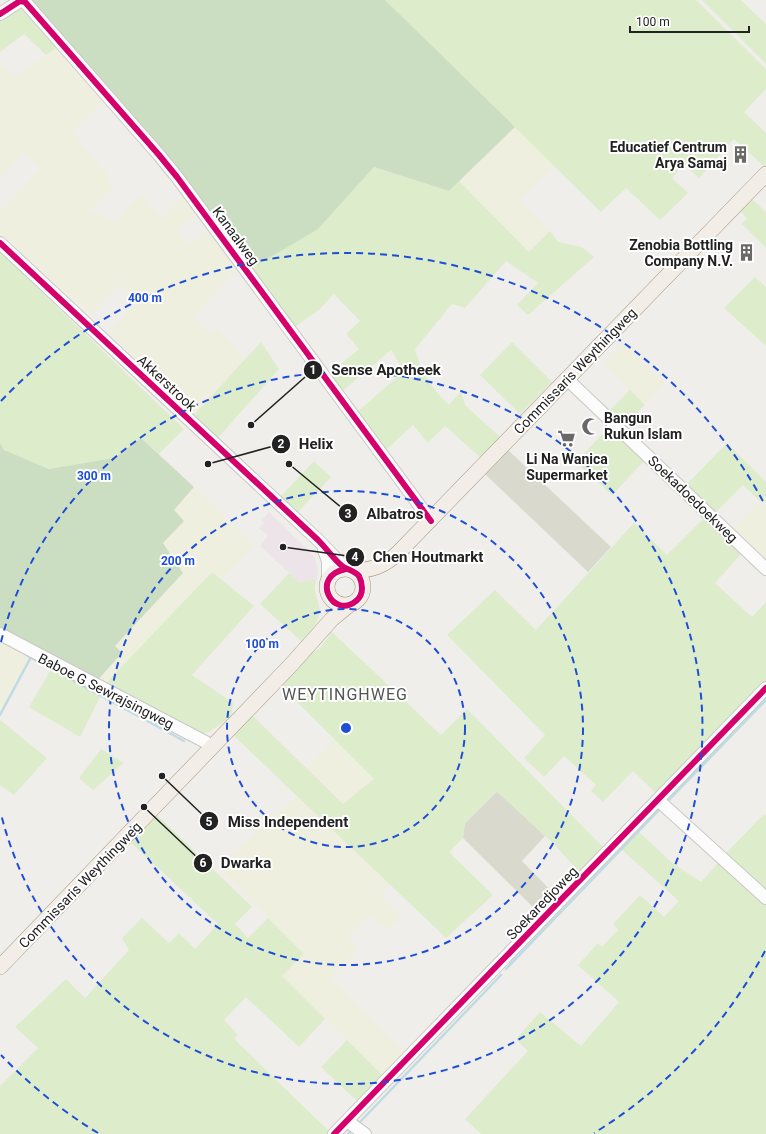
<svg xmlns="http://www.w3.org/2000/svg" width="766" height="1134" font-family="Roboto,sans-serif">
<style>
.industrial{fill:#ede4e9}
.construction{fill:#d9d9cd}
.farmland{fill:#efefdf}
.grass{fill:#ddeccb}
.forest{fill:#cbdec1}
.lines{fill:none;stroke-linecap:round;stroke-linejoin:round}
.stream{stroke:#bfdbe3;stroke-width:2.5}
.minor-casing{stroke:#c9c8c7;stroke-width:14}
.major-casing{stroke:#a79c86;stroke-width:16}
.minor{stroke:#fdfcfc;stroke-width:12}
.major{stroke:#f3ede7;stroke-width:15}
.cycleway-casing{stroke:#fff;stroke-width:8}
.cycleway{stroke:#d6006c;stroke-width:6}
.ring{fill:none;stroke:#1d4ed8;stroke-width:2;stroke-dasharray:7 5}
.labels{text-anchor:middle;stroke-width:4;stroke-linejoin:round;paint-order:stroke}
.poi-label{font-size:14px;font-weight:bold;fill:#222;stroke:#fff;text-anchor:end}
.street-label{font-size:14px;fill:#222;stroke:#fff}
.quarter-label{font-size:16px;letter-spacing:1px;fill:#555;stroke:#fff}
.centre{fill:#1d4ed8;stroke:#fff;stroke-width:2}
.ring-label{font-size:12px;text-anchor:middle;font-weight:bold;fill:#1d4ed8;stroke:#fff;stroke-width:4;stroke-linejoin:round;paint-order:stroke}
.leader{fill:none;stroke:#222;stroke-width:1.5}
.callout-dot{fill:#222;stroke:#fff;stroke-width:1.5}
.mark-label{font-size:12px;text-anchor:middle;font-weight:bold;fill:#fff}
.callout-label{font-size:15px;text-anchor:middle;font-weight:bold;fill:#222;stroke:#fff;stroke-width:4;stroke-linejoin:round;paint-order:stroke}
</style>
<rect width="100%" height="100%" fill="#f0eeeb"/>
<path class="industrial" d="M269 512 314 556 318 568 317 579 300 583 260 546 268 536 259 528 264 523 261 521Z"/>
<path class="construction" d="M508 450 611 547 588 572 485 474Z
M497 791 545 836 522 861 558 898 541 915 463 838 465 823Z"/>
<path class="farmland" d="M59 46 106 99 72 131 103 170 105 168 112 189 90 210 115 222 141 194 161 217 186 194 199 211 177 229 189 245 210 228 239 266 194 317 211 334 217 328 245 359 193 416 109 332 138 301 120 285 91 315 0 232V212L41 168 25 152 0 179V62L15 76Z
M515 127 554 166 520 201 550 231 529 252 459 181Z
M623 343 665 384 645 405 602 363Z
M194 487 254 546 222 580 212 572 104 685 97 682 122 653 115 646 183 573 163 543 184 521 174 510Z
M766 495V565L731 531Z
M0 640 31 657 0 715Z
M334 739 375 779 344 805 306 769Z
M297 796 390 885 380 896 402 916 388 931 370 916 348 938 359 948 331 977 405 1053 383 1076 282 976 304 954 217 867Z"/>
<path class="grass" d="M385 0H696L766 69V89L744 112 766 133V168L734 139 699 178 684 164 672 178 688 193 660 220 626 188 601 212Z
M702 0H741L766 24V64Z
M20 3 59 46 46 55 24 34 0 52V18Z
M374 167 449 191 459 181 529 252 550 231 558 242 582 247 594 257 528 315 517 305 538 283 506 261 465 308 452 304 415 349C422 374 431 387 449 405L461 391 465 405 500 437 481 458 445 426 428 443 413 425 383 453 355 414 404 371 391 350 340 393 327 375 359 349 346 334 360 321 334 294 319 310 293 328 240 258 318 229Z
M750 197 766 212V248L742 224 747 218 738 209Z
M0 252 184 429 159 454 141 438 114 458 49 469 4 450 0 443Z
M755 277 766 287V346L724 308Z
M261 342 279 369 217 439 193 416Z
M512 342 552 382 520 414 480 375Z
M630 390 645 405 622 427 607 413Z
M611 425 646 459 612 495 576 462Z
M727 443 766 482V495L760 501 743 485 713 515 684 487Z
M314 461 331 477 297 513 280 497Z
M706 516 743 552 715 583 752 617 766 602V683L658 795 633 771 603 802 591 791 596 785 564 756 544 777 524 758 545 735 447 635 495 590 536 630 634 523 667 555Z
M212 572 254 606 192 675 233 703 231 717 209 732 198 735 104 685Z
M289 573 300 583 317 579C312 593 317 593 319 606 322 621 310 631 301 641L260 604Z
M332 632 441 735 467 709 605 849 581 874 555 845 496 791 465 823 463 838 449 852 493 895 446 938 232 734 251 714 343 804 374 779 279 684 305 658 320 648Z
M53 666 102 693 80 737 29 707Z
M0 720 47 758 14 795 0 785Z
M101 749 124 763 93 790 79 778Z
M154 812 252 907 235 924 248 938 268 918 304 954 282 976 325 1019 299 1047 246 997 224 1020 238 1035 234 1039 330 1132 327 1134H0V1086L38 1048 15 1027 66 979 85 998 129 950 122 938 142 918 169 943 179 933 195 949 218 924 128 840Z
M764 814 766 816V895L724 855Z
M638 831 671 862 701 882 721 860 766 902V1134H481L465 1119 528 1051 516 1039 540 1012 581 1046 619 1002 578 965 598 943 602 947 618 930 613 924 640 895 664 917 679 901 621 849Z
M347 1040 383 1076 358 1102 321 1067Z"/>
<path class="forest" d="M25 0H385L515 127 449 191 374 167 318 229 257 265 240 258Z
M141 438 194 487 174 510 184 521 163 543 183 573 115 646 122 653 96 682 0 628V443L4 450 49 469 114 458Z"/>
<g class="lines">
<path class="stream" d="M28 656 184 741
M0 715 31 657
M666 803 766 700
M506 969 660 809
M360 1122 501 975
M348 1134 350 1132"/>
<defs>
<path id="minor" d="M0 14 20 1 25 2 159 155 177 177 431 521
M0 243 318 540 346 569
M567 379 766 569
M324 550 328 561V580
M0 634 213 746
M658 800 766 898
M347 1121 365 1134
M334 1134 766 688"/>
<path id="major" d="M327 587a18 18 0 1 1 36 0a18 18 0 1 1-36 0Z
M353 571C371 571 386 565 399 552L766 174
M0 967 290 666 332 619 349 605"/>
</defs>
<use href="#minor" class="minor-casing"/>
<use href="#major" class="major-casing"/>
<use href="#minor" class="minor"/>
<use href="#major" class="major"/>
<defs>
<path id="cycleway" d="M0 14 20 1 25 2 159 155 177 177 431 521
M0 243 318 540C326 548 333 558 341 565 346 570 354 570 359 576 361 580 362 584 362 588 362 593 360 598 356 601 333 620 309 576 346 569
M334 1134 766 688"/>
</defs>
<use href="#cycleway" class="cycleway-casing"/>
<use href="#cycleway" class="cycleway"/>
</g>
<g class="ring">
<circle cx="346" cy="728" r="119"/>
<circle cx="346" cy="728" r="237"/>
<path d="M1 642A356 356 0 1 1 1 814"/>
<path d="M765 951A475 475 0 0 1 594 1133M98 1133A475 475 0 0 1 1 1055M1 401A475 475 0 0 1 765 505"/>
</g>
<defs>
<symbol id="building-bare" viewBox="-9 -9 18 18"><path d="M-4-6H4V6H1V3H-1V6H-4ZM-2.5-4.3h1.7v1.8h-1.7ZM.8-4.3h1.7v1.8H.8ZM-2.5-1h1.7V.8h-1.7ZM.8-1h1.7V.8H.8Z" fill="#6a6968" stroke="#fff" stroke-width="2.5" paint-order="stroke"/></symbol>
<symbol id="mosque-bare" viewBox="-9 -9 18 18"><path d="M3.5-4.9A6 6 0 1 0 3.5 4.9A5 5 0 1 1 3.5-4.9Z" fill="#6a6968" stroke="#fff" stroke-width="2.5" paint-order="stroke"/></symbol>
<symbol id="supermarket-bare" viewBox="-9 -9 18 18"><path d="M-6-5.5h2.5l.6 2H6L4.5 2H-2.5L-4.4-4H-6ZM-1.5 3.2a1.3 1.3 0 1 0 .1 0ZM3 3.2a1.3 1.3 0 1 0 .1 0Z" fill="#6a6968" stroke="#fff" stroke-width="2.5" paint-order="stroke"/></symbol>
</defs>
<g fill-rule="evenodd">
<use href="#building-bare" x="728" y="142" width="25" height="25"/>
<use href="#building-bare" x="734" y="240" width="25" height="25"/>
<use href="#mosque-bare" x="578" y="414" width="25" height="25"/>
<use href="#supermarket-bare" x="554" y="426" width="25" height="25"/>
</g>
<g class="labels">
<g class="poi-label">
<text x="727" y="152">Educatief Centrum<tspan x="727" dy="16">Arya Samaj</tspan></text>
<text x="733" y="250">Zenobia Bottling<tspan x="733" dy="16">Company N.V.</tspan></text>
<text x="604" y="423" text-anchor="start">Bangun<tspan x="604" dy="16">Rukun Islam</tspan></text>
<text x="567" y="464" text-anchor="middle">Li Na Wanica<tspan x="567" dy="16">Supermarket</tspan></text>
</g>
<g class="street-label">
<text transform="translate(236 236) rotate(54)" y="5">Kanaalweg</text>
<text transform="translate(575 371) rotate(-46)" y="5">Commissaris Weythingweg</text>
<text transform="translate(167 383) rotate(43)" y="5">Akkerstrook</text>
<text transform="translate(693 499) rotate(44)" y="5">Soekadoedoekweg</text>
<text transform="translate(106 691) rotate(27)" y="5">Baboe G Sewrajsingweg</text>
<text transform="translate(80 885) rotate(-46)" y="5">Commissaris Weythingweg</text>
<text transform="translate(542 903) rotate(-46)" y="5">Soekaredjoweg</text>
</g>
<g class="quarter-label">
<text x="345" y="700">WEYTINGHWEG</text>
</g>
</g>
<circle cx="346" cy="728" r="6" class="centre"/>
<g class="ring-label">
<text x="145" y="302">400 m</text>
<text x="94" y="480">300 m</text>
<text x="178" y="565">200 m</text>
<text x="262" y="648">100 m</text>
</g>
<path class="leader" d="M251 425L313 370M208 464L281 444M289 464L348 513M283 547L355 557M162 776L209 821M144 807L203 863"/>
<g class="callout-dot">
<circle cx="251" cy="425" r="4"/>
<circle cx="208" cy="464" r="4"/>
<circle cx="289" cy="464" r="4"/>
<circle cx="283" cy="547" r="4"/>
<circle cx="162" cy="776" r="4"/>
<circle cx="144" cy="807" r="4"/>
<circle cx="313" cy="370" r="10"/>
<circle cx="281" cy="444" r="10"/>
<circle cx="348" cy="513" r="10"/>
<circle cx="355" cy="557" r="10"/>
<circle cx="209" cy="821" r="10"/>
<circle cx="203" cy="863" r="10"/>
</g>
<g class="mark-label">
<text x="313" y="374">1</text>
<text x="281" y="448">2</text>
<text x="348" y="518">3</text>
<text x="355" y="561">4</text>
<text x="209" y="826">5</text>
<text x="203" y="867">6</text>
</g>
<g class="callout-label">
<text x="386" y="375">Sense Apotheek</text>
<text x="316" y="449">Helix</text>
<text x="395" y="519">Albatros</text>
<text x="428" y="562">Chen Houtmarkt</text>
<text x="288" y="827">Miss Independent</text>
<text x="246" y="868">Dwarka</text>
</g>
<path d="M630 26v6h119v-6" fill="none" stroke="#222222" stroke-width="2"/>
<text x="636" y="26" font-size="12" fill="#222222" stroke="#ffffff" stroke-width="3" paint-order="stroke">100 m</text>
</svg>
